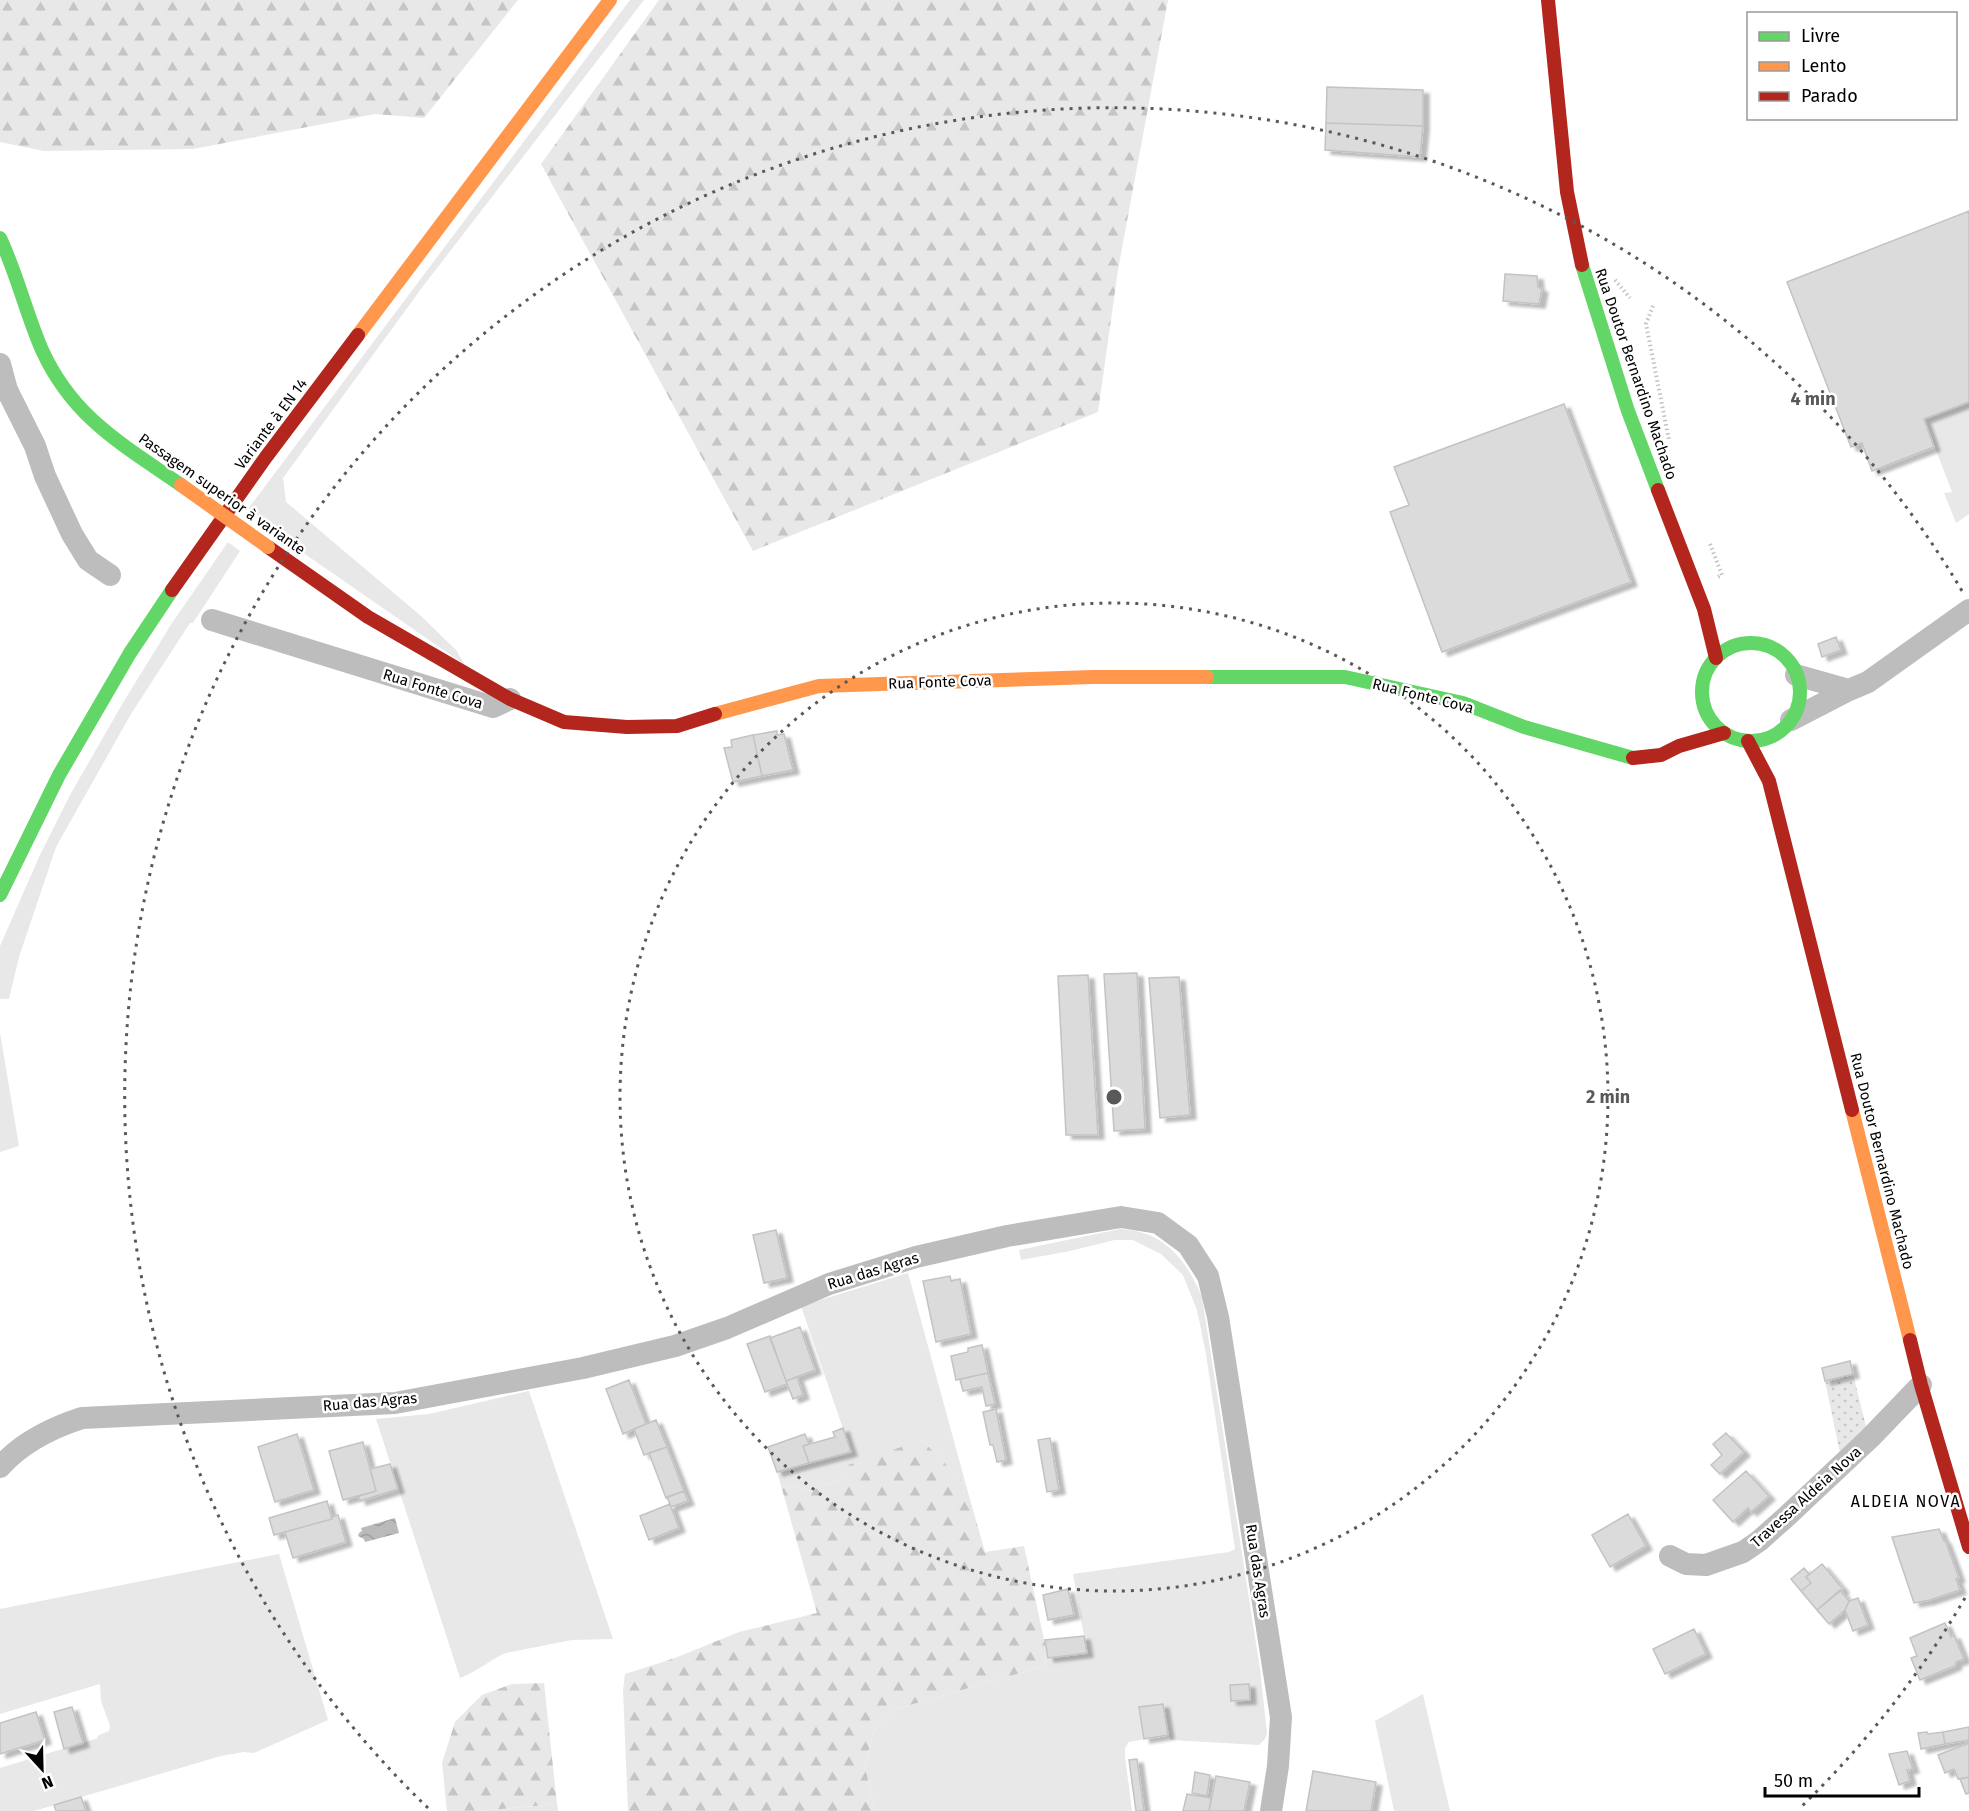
<svg xmlns="http://www.w3.org/2000/svg" width="1969" height="1811" font-family="'Fira Sans',sans-serif">
<style>
.grass{fill:#e8e8e8}
.forest{fill:url(#forest-firs)}
.garden{fill:url(#garden-dots)}
.water{fill:url(#water-waves)}
.building{fill:#dbdbdb;stroke:#c3c3c3;stroke-width:1.5;filter:url(#shadow)}
.lines{fill:none;stroke-linecap:round;stroke-linejoin:round}
.path{stroke:#c2c2c2;stroke-width:4;stroke-dasharray:1.5 3;stroke-linecap:butt}
.street{stroke:#bdbdbd;stroke-width:22}
.fast{stroke:#63d668;stroke-width:14}
.slow{stroke:#ff974d;stroke-width:14}
.jam{stroke:#b3261e;stroke-width:14}
.slow-bridge{stroke:#ff974d;stroke-width:14}
.ring{fill:none;stroke:#595959;stroke-width:3;stroke-dasharray:3 6}
.labels{text-anchor:middle;stroke-width:5;stroke-linejoin:round;paint-order:stroke}
.street-label{font-size:15px;fill:#000;stroke:#fff}
.neighbourhood-label{font-size:16px;letter-spacing:1.5px;fill:#000;stroke:#fff}
.centre{fill:#595959;stroke:#fff;stroke-width:3}
.ring-label{font-size:18px;text-anchor:middle;font-weight:bold;fill:#595959;stroke:#fff;stroke-width:5;stroke-linejoin:round;paint-order:stroke}
</style>
<defs>
<pattern id="forest-firs" width="22" height="20" patternUnits="userSpaceOnUse" patternTransform="scale(1.5)"><rect width="22" height="20" fill="#e8e8e8"/><path d="M5 1l3.5 6h-7zM16 11l3.5 6h-7z" fill="#c5c5c5"/></pattern>
<pattern id="garden-dots" width="8" height="8" patternUnits="userSpaceOnUse" patternTransform="scale(1.5)"><rect width="8" height="8" fill="#e8e8e8"/><path d="M2 2h.1M6 6h.1" fill="none" stroke="#c5c5c5" stroke-width="1.8" stroke-linecap="round"/></pattern>
<pattern id="water-waves" width="16" height="10" patternUnits="userSpaceOnUse" patternTransform="scale(1.5)"><rect width="16" height="10" fill="#bababa"/><path d="M0 5q4-4 8 0t8 0" fill="none" stroke="#9e9e9e"/></pattern>
<filter id="shadow"><feDropShadow dx="6" dy="4" stdDeviation="1.5" flood-color="#0004"/></filter>
</defs>
<rect width="100%" height="100%" fill="#fff"/>
<path class="grass" d="M630 0H644L424 285 283 478 286 502 421 616 456 650 465 665 289 543 291 539 248 509Z
M1969 402V514L1956 523 1944 493 1952 492 1924 419Z
M228 542 240 551 193 623H190L131 714 56 847 19 957 9 999H0V946L39 857 70 795 124 701 172 623Z
M0 1033 19 1146 0 1152Z
M1120 1229C1165 1231 1186 1260 1202 1297L1260 1669 1267 1733 1265 1739 1259 1745 1171 1740 1168 1735 1129 1742 1125 1748V1756L1132 1811H875L865 1766 873 1733 893 1710 1041 1667 1048 1658 1087 1653 1073 1574 1229 1552 1235 1549 1206 1354 1197 1310 1183 1275 1161 1254 1133 1240H1115L1070 1251 1021 1260 1019 1250Z
M908 1273 966 1485 922 1440 844 1479 810 1491 791 1485 782 1489 777 1472 851 1452 801 1306Z
M529 1391 613 1639 572 1640 506 1653C489 1660 477 1672 460 1678L376 1419 429 1414Z
M279 1554 328 1720 254 1753 244 1752 221 1756 34 1811H0V1768L98 1738 97 1736 109 1731 110 1726 101 1701 100 1684 0 1714V1609Z
M1423 1694 1450 1811H1394L1375 1721Z
M557 1804 558 1811H479Z"/>
<path class="forest" d="M0 0H518L424 118 375 114 193 149 44 151 0 142Z
M659 0H1168L1118 270 1098 412 753 551 541 164Z
M922 1440 966 1485 985 1552 1024 1546 1048 1658 1041 1667 893 1710 873 1733 865 1766 875 1811H628L623 1690 625 1674 675 1658 739 1632 817 1613 782 1489 791 1485 810 1491 844 1479 848 1465Z
M544 1683 557 1804 479 1811H447L442 1763 455 1722 482 1695 512 1684Z"/>
<path class="garden" d="M1853 1374 1868 1434 1841 1458 1825 1381Z"/>
<path class="water" d="M395 1518 399 1533 365 1542 364 1539 358 1536 359 1533 362 1531 361 1528Z"/>
<path class="building" d="M1327 87 1423 90V126L1326 123Z
M1326 123 1423 126 1420 157 1325 150Z
M1969 211V402L1924 419 1934 447 1872 471 1862 443 1851 447 1787 282Z
M1505 274 1537 276 1538 287 1542 289 1539 304 1503 301Z
M1564 404 1631 582 1442 652 1390 512 1409 505 1394 467Z
M1836 637 1841 650 1822 657 1818 644Z
M777 731V735L784 734 793 770 762 776 753 735Z
M753 735 762 776 733 782 724 748 732 747 731 740Z
M1137 973 1145 1129 1114 1131 1104 974Z
M1088 975 1098 1135H1066L1058 976Z
M1179 977 1190 1115 1160 1118 1149 978Z
M776 1230 787 1278 764 1283 753 1235Z
M950 1276 951 1281 960 1279 971 1334 936 1342 923 1281Z
M800 1327 815 1370 786 1381 770 1338Z
M770 1336 787 1384 765 1392 747 1344Z
M982 1345 988 1373 956 1380 951 1356 968 1352V1348Z
M1850 1361 1853 1374 1825 1381 1822 1368Z
M988 1373 995 1404 986 1406 982 1387 963 1391 960 1379Z
M797 1377 803 1395 793 1399 786 1381Z
M629 1380 646 1424 623 1434 606 1389Z
M996 1409 1006 1460 997 1462 993 1445H990L983 1412Z
M656 1420 667 1447 644 1455 634 1429Z
M843 1428 851 1452 809 1463 803 1446 835 1437 833 1432Z
M1726 1433 1744 1452 1720 1474 1711 1465 1722 1455 1713 1444Z
M297 1434 314 1490 275 1502 258 1447Z
M805 1434 809 1444 803 1446 809 1463 777 1472 768 1447Z
M1050 1438 1059 1490 1047 1492 1038 1440Z
M363 1442 376 1491 343 1500 329 1451Z
M667 1447 684 1491 666 1498 649 1453Z
M390 1464 398 1489 360 1501 359 1496 376 1491 370 1469Z
M1746 1471 1769 1496 1751 1512 1748 1508 1733 1522 1713 1500Z
M684 1491 688 1501 671 1507 667 1497Z
M327 1501 332 1519 274 1535 269 1518Z
M670 1504 679 1528 649 1540 640 1516Z
M1628 1514 1646 1546 1610 1567 1592 1535Z
M338 1515 346 1542 293 1558 285 1532 332 1519V1517Z
M1939 1529 1944 1541 1945 1540 1959 1578 1956 1579 1960 1590 1930 1600 1914 1603 1892 1537Z
M1822 1564 1843 1589 1817 1610 1801 1591 1811 1583 1806 1577Z
M1804 1568 1809 1574 1806 1577 1811 1583 1801 1591 1791 1579Z
M1068 1589 1074 1615 1048 1620 1043 1595Z
M1840 1590 1849 1601 1845 1610 1829 1624 1817 1610Z
M1858 1598 1868 1625 1853 1631 1845 1610 1849 1601Z
M1945 1623 1951 1637 1954 1635 1964 1659 1956 1662 1955 1666 1920 1680 1911 1658 1917 1656 1910 1638Z
M1694 1629 1706 1654 1665 1674 1653 1649Z
M1084 1636 1087 1653 1048 1658 1045 1640Z
M1249 1684 1250 1700 1231 1701 1230 1685Z
M1163 1704 1168 1735 1144 1739 1139 1707Z
M72 1707 83 1743 64 1749 54 1712Z
M36 1712 45 1740 0 1754V1723Z
M1969 1727V1740L1945 1744 1943 1732Z
M1927 1732 1928 1734 1943 1732 1945 1744 1921 1749 1918 1733Z
M1969 1743V1777L1958 1779 1954 1769 1945 1773 1938 1755Z
M1907 1751 1913 1769 1907 1770 1910 1781 1899 1785 1889 1754Z
M1137 1759 1144 1811H1136L1129 1760Z
M1313 1771 1376 1782 1371 1811H1306Z
M1195 1772 1210 1775 1207 1796 1192 1793Z
M1216 1776 1250 1782 1244 1811H1209Z
M1969 1777V1793L1966 1794 1960 1779Z
M1187 1794 1211 1798 1209 1811H1183Z
M81 1797 86 1811H56L54 1805Z"/>
<g class="lines">
<path class="path" d="M1615 280 1630 298
M1653 306 1646 324 1669 440
M1710 544 1722 575 1718 577"/>
<path class="street" d="M0 364 7 390 35 446 45 476 72 534 88 560 110 575
M212 620 493 707 510 699
M1796 675 1849 690
M1791 720 1849 690 1868 682 1969 610
M0 1467C22 1442 51 1428 82 1418L395 1403 583 1368 675 1346 727 1328 829 1284 916 1257 1007 1236 1121 1217 1158 1223 1188 1245 1208 1276 1218 1317 1281 1717 1278 1766 1271 1811
M1670 1556 1686 1564 1706 1565 1743 1552 1759 1541 1786 1517 1870 1438 1921 1385"/>
<path class="fast" d="M0 238C17 274 26 313 42 350 73 418 122 444 181 485
M1582 265 1628 411 1658 490
M1702 692a49 49 0 1 1 98 0a49 49 0 1 1-98 0Z
M1207 677H1345L1463 703 1524 727 1633 758
M0 895 59 775 130 653 172 590"/>
<path class="slow" d="M358 335 610 0
M715 714 819 686 1093 677H1207
M1852 1110 1910 1340"/>
<path class="jam" d="M1548 0 1567 192 1582 265
M1658 490 1704 609 1716 658
M268 547 368 617 510 699 564 722 627 727 677 726 715 714
M172 590 266 457 358 335
M1748 741 1769 781 1852 1110
M1633 758 1661 755 1679 746 1724 733
M1910 1340 1921 1385 1969 1547"/>
<path class="slow-bridge" d="M181 485 268 547"/>
</g>
<g class="ring">
<circle cx="1114" cy="1097" r="494"/>
<path d="M1965 1598A988 988 0 0 1 1800 1808M428 1808A988 988 0 1 1 1965 596"/>
</g>
<g class="labels">
<g class="street-label">
<text transform="translate(1636 374) rotate(71)" y="5">Rua Doutor Bernardino Machado</text>
<text transform="translate(271 424) rotate(-53)" y="5">Variante à EN 14</text>
<text transform="translate(222 494) rotate(35)" y="5">Passagem superior à variante</text>
<text transform="translate(940 682) rotate(-2)" y="5">Rua Fonte Cova</text>
<text transform="translate(433 689) rotate(17)" y="5">Rua Fonte Cova</text>
<text transform="translate(1423 696) rotate(14)" y="5">Rua Fonte Cova</text>
<text transform="translate(1882 1161) rotate(76)" y="5">Rua Doutor Bernardino Machado</text>
<text transform="translate(873 1271) rotate(-17)" y="5">Rua das Agras</text>
<text transform="translate(370 1402) rotate(-5)" y="5">Rua das Agras</text>
<text transform="translate(1806 1497) rotate(-42)" y="5">Travessa Aldeia Nova</text>
<text transform="translate(1258 1571) rotate(81)" y="5">Rua das Agras</text>
</g>
<g class="neighbourhood-label">
<text x="1906" y="1507">ALDEIA NOVA</text>
</g>
</g>
<circle cx="1114" cy="1097" r="9" class="centre"/>
<g class="ring-label">
<text x="1813" y="405">4 min</text>
<text x="1608" y="1103">2 min</text>
</g>
<rect x="1747" y="12" width="210" height="108" fill="#ffffff" stroke="#999999" stroke-width="1.5"/>
<rect x="1759" y="32" width="30" height="9" fill="#63d668" stroke="#999999" stroke-width="1.5"/>
<text x="1801" y="42" font-size="18" fill="#000000">Livre</text>
<rect x="1759" y="62" width="30" height="9" fill="#ff974d" stroke="#999999" stroke-width="1.5"/>
<text x="1801" y="72" font-size="18" fill="#000000">Lento</text>
<rect x="1759" y="92" width="30" height="9" fill="#b3261e" stroke="#999999" stroke-width="1.5"/>
<text x="1801" y="102" font-size="18" fill="#000000">Parado</text>
<g transform="translate(42 1769) rotate(158)" stroke="#ffffff" stroke-width="4.5" paint-order="stroke">
<path d="M0-4.5L10 22L0 15L-10 22Z" fill="#000000"/>
<text y="-9" font-size="16" font-weight="bold" text-anchor="middle" fill="#000000">N</text>
</g>
<path d="M1765 1787v9h154v-9" fill="none" stroke="#000000" stroke-width="3"/>
<text x="1774" y="1787" font-size="18" fill="#000000" stroke="#ffffff" stroke-width="4.5" paint-order="stroke">50 m</text>
</svg>
